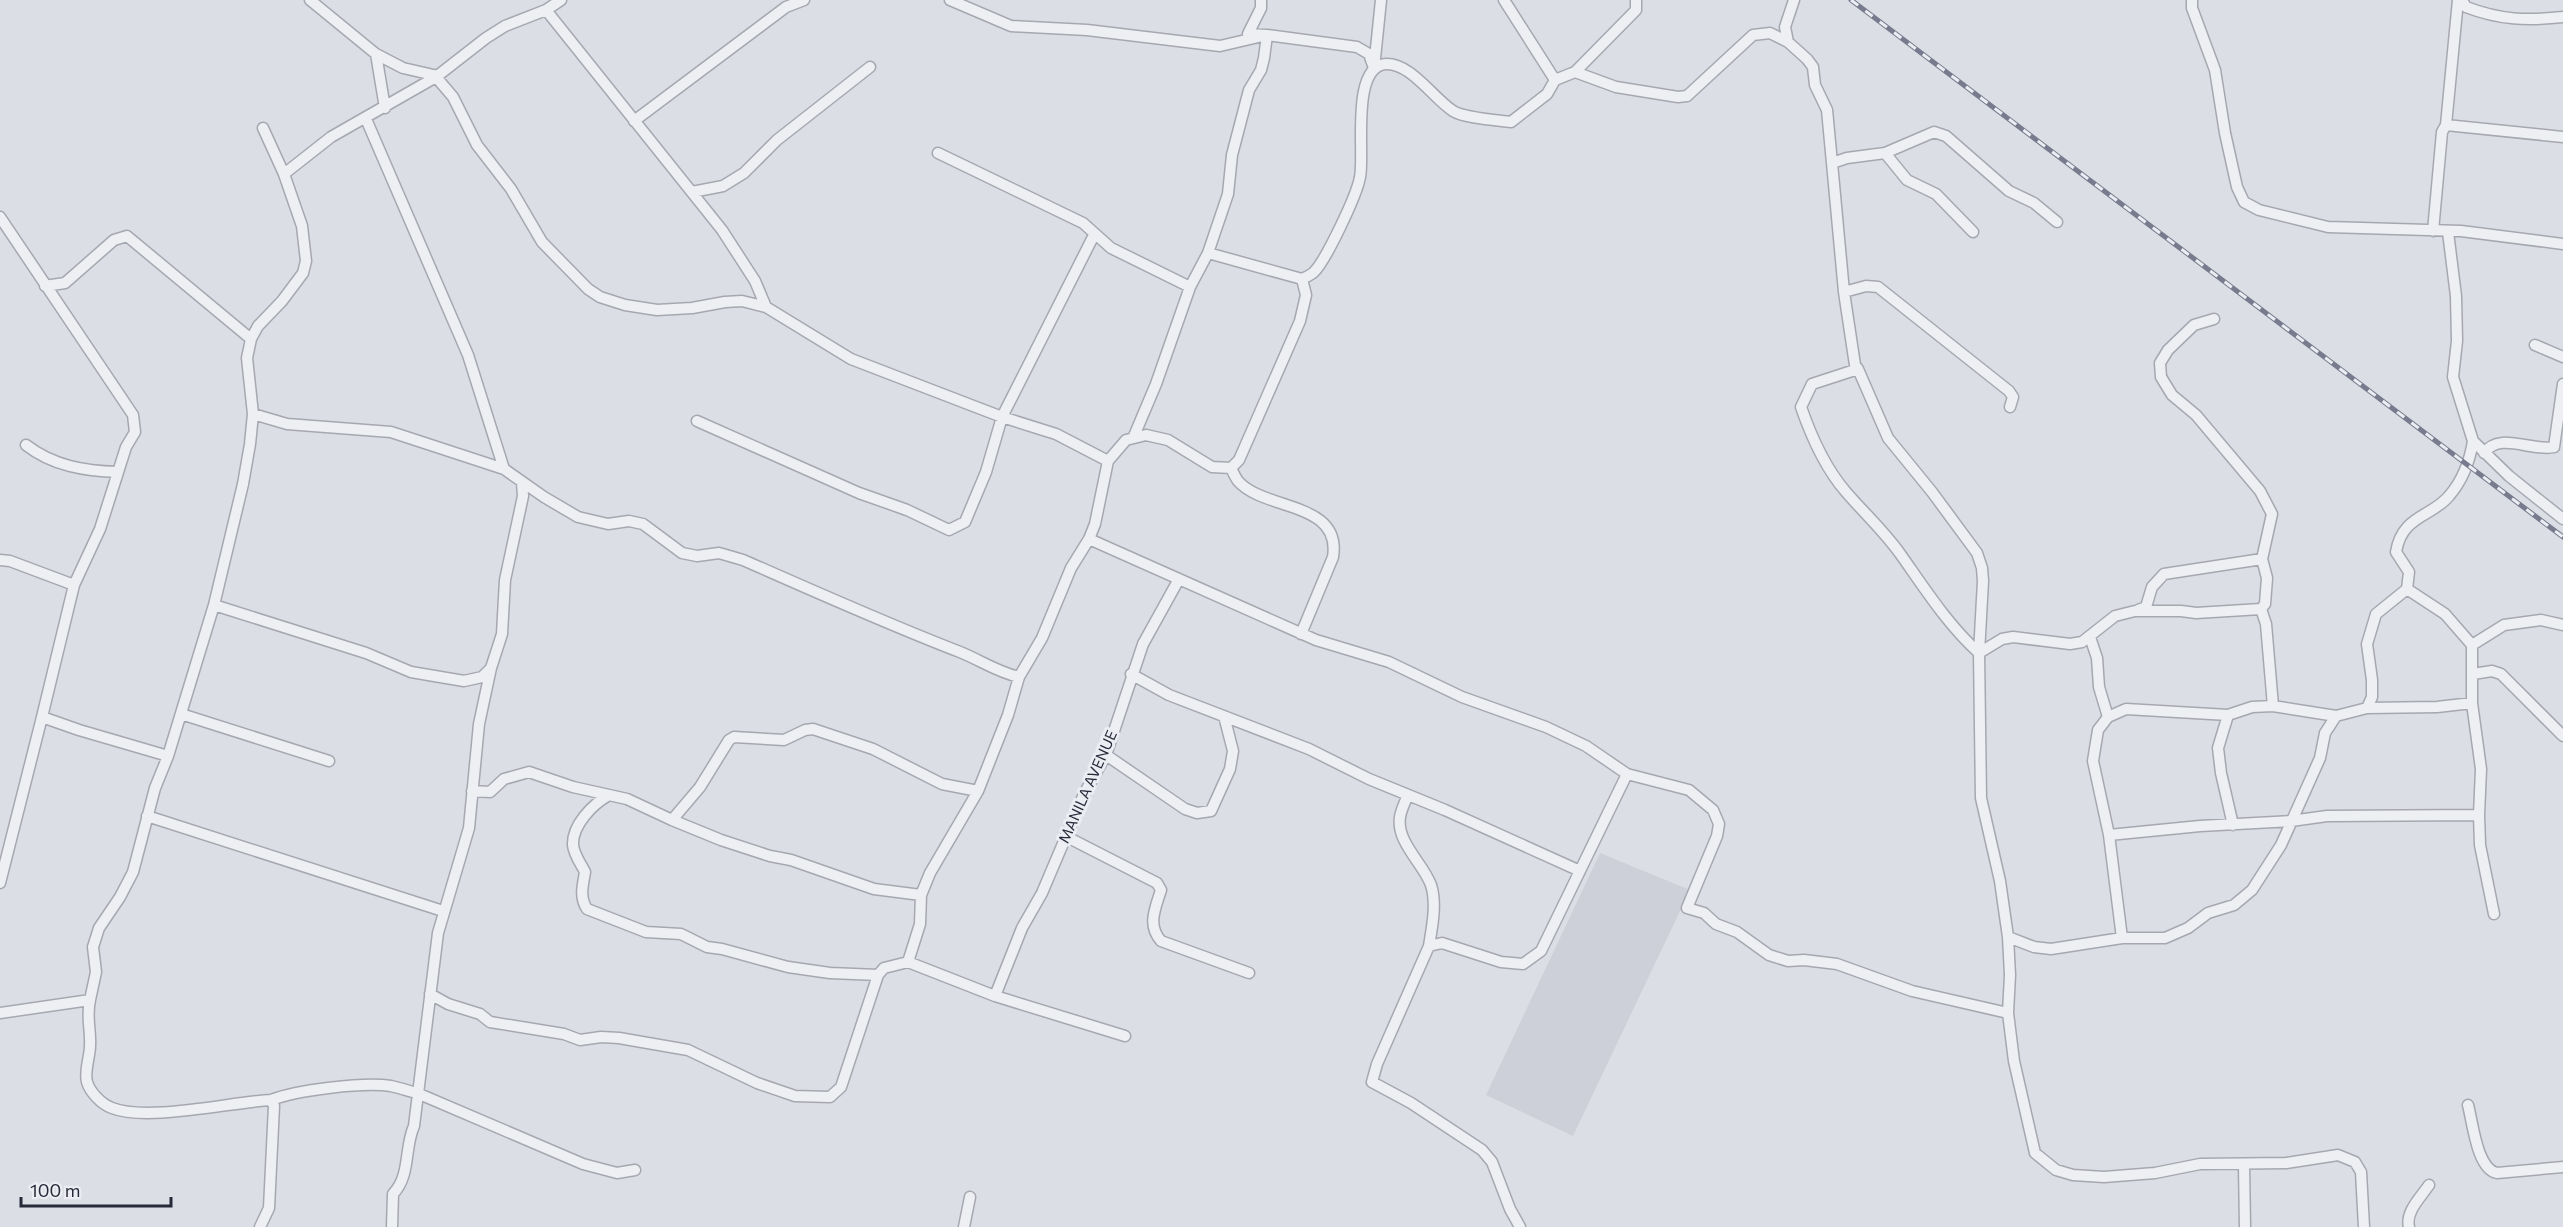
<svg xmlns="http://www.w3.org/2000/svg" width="2563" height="1227" font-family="Commissioner,sans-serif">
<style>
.built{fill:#ced0d9}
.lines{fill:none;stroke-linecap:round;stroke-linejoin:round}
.minor-casing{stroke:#a6a8b1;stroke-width:13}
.minor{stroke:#eeeff3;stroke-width:10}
.rail-casing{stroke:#777b8d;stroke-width:5}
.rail{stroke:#ebedf3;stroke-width:3;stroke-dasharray:9;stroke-linecap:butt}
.labels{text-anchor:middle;stroke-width:6;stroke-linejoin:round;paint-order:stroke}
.street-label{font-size:15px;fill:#272a39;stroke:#ebedf3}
</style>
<rect width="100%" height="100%" fill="#dcdee5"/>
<path class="built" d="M1600 853 1690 890 1573 1136 1486 1095Z"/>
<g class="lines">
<defs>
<path id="minor" d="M310 0 376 54 403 68 438 76
M950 0 1011 26 1087 30 1220 46 1267 35 1357 47 1369 54 1374 68 1381 0
M1504 0 1555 80
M2192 0V8L2215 70 2225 133 2237 187 2244 202 2259 210 2328 227 2461 231 2563 244
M2462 0 2466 7C2500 20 2527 21 2563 17
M546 10 722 230 755 281 766 307
M1788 42 1785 27 1794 0
M376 54 385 108
M1575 72 1616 87 1678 97 1687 96 1753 35 1770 33 1788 42 1807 59 1813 67 1815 85 1827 110 1832 163
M436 77 453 97 477 145 511 189 542 242 588 289 600 297 625 305 657 310 692 308 725 302 742 301 766 307 851 359 1002 417 1056 434 1108 461
M366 119 468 355 504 469 544 497 578 517 608 524 629 521 643 524 682 553 697 556 719 553 743 560C814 591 887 624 960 652 980 660 997 672 1019 677
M634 121 786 7 804 0
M2446 125 2458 0
M263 128 284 174 331 137 436 77 486 38 505 26 546 10 561 0
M938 153 1083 223 1111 248 1190 287
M1885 153 1907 180 1936 194 1973 232
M692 192 723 186 744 173 777 140 870 67
M0 217 133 415 135 432 126 447 100 529 74 585 42 717 79 730 168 756
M2057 222 2034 203 2009 191 1946 136 1934 132 1885 153 1847 158 1832 163 1844 292 1855 365 1858 369 1812 384 1801 407C1811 436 1826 469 1846 492 1865 514 1885 532 1901 555 1925 589 1948 625 1979 653L1981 798 2000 881 2008 937 2010 975 2008 1013 2014 1061 2035 1153 2056 1170 2073 1175 2104 1177 2155 1173 2200 1164 2286 1163 2338 1155 2355 1162 2361 1172 2364 1227
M2433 231 2442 132 2446 125 2563 137
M2448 232 2456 296 2457 341 2453 377 2473 441 2509 476 2563 519
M1208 253 1302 279C1306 277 1311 275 1314 272 1326 260 1357 195 1360 177 1365 155 1350 66 1386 64 1411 63 1433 98 1453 111 1464 118 1496 120 1511 122L1547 94 1555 80 1575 72 1636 10V0
M45 286 65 283 114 240 127 236 251 339
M1844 292 1866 286 1878 287 2009 391 2013 397 2010 407
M2214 319 2194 325 2168 350 2160 363 2161 377 2172 395 2196 415 2260 491 2272 514 2262 559 2267 578 2265 604 2261 609
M2535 345 2563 357
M1858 369 1888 438 1932 492 1977 553 1982 568 1983 581 1979 653
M253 414 287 424 391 432 504 469
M697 421 859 493 907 510 949 530 965 522 986 472 1002 417 1094 235
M1134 436 1156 384 1190 287 1208 253 1228 194 1232 155 1249 90 1261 70 1264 58 1267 35 1248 34 1261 8V0
M26 445C53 466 85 471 118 472
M2484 453C2500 431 2531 452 2554 447L2563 384
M1231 468C1233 472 1235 477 1238 481 1264 511 1342 501 1333 557L1301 634
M1089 539 1316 640 1389 662 1462 697 1546 727 1586 746 1627 774 1689 790 1713 810 1719 824 1717 836 1687 908 1704 913 1716 924 1737 932 1769 955 1788 961 1804 960 1837 964 1912 991 2008 1013
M0 560 10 561 74 585
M2407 589 2445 614 2472 645
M214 605 366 653 411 672 464 681 482 677 491 668 502 634 505 580 523 496 522 483
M2261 609 2266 624 2273 706
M2138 610 2146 607 2152 587 2164 574 2262 559
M2090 637 2097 658 2099 687 2108 717
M1979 653 2002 639 2013 637 2070 644 2082 642 2115 616 2135 611H2181L2196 613 2261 609
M1131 674 1169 695 1309 749 1369 779 1445 810 1580 871
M2473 674 2492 671 2501 674 2563 736
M2367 708 2437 707 2472 703
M181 714 329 761
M2228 715 2218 748 2221 773 2233 825
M1106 755 1185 809 1197 813 1211 811 1230 769 1233 751 1224 716
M472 791 490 792 504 779 529 772 573 787 609 795
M1408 795C1405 802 1401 810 1400 817 1396 842 1423 863 1431 885 1437 904 1432 927 1429 946
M2479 815 2480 845 2494 914
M147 816 443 911
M672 820 721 840 770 856 791 860 874 889 921 895
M2109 835 2200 826 2291 821 2327 816 2479 815 2481 769 2472 703V645L2504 625 2541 620 2563 625
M1067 837 1157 883 1161 890C1155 909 1147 925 1161 941L1249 973
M0 883 42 717
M2008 937 2034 947 2051 949 2122 938H2165L2188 928 2208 913 2234 905 2252 890 2281 845 2320 758 2325 733 2336 716
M2122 938 2109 835 2093 761 2098 730 2108 717 2126 709 2228 715 2252 707 2273 706 2336 716 2367 708 2372 697V680L2367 644 2376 614 2407 589 2409 572 2396 552C2402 515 2432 517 2449 496 2462 481 2470 460 2473 441
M908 962 920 924 921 895 930 873 978 791 1008 715 1019 677 1042 638 1071 568 1089 539 1095 524 1108 461 1126 440 1146 435 1168 440 1212 467 1231 468 1239 460 1300 321 1306 295 1302 279
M878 975 830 973 788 967 722 949 707 947 681 934 646 932 587 909C579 897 583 885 585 872 581 864 574 855 573 845 572 825 593 804 609 795L627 799 672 820 700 787 729 740 734 737 784 740 805 730 813 729 873 749 942 784 978 791
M430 994 448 1004 480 1014 490 1022 564 1034 580 1040 601 1037 619 1038 688 1050 757 1083 795 1096 830 1097 841 1087 878 975 884 968 908 962 995 996 1125 1036
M995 996 1022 928 1042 893 1084 794 1106 755 1143 644 1179 579
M90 1000C86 1017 91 1029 90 1046 90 1056 84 1072 87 1082 90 1092 101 1104 112 1108 147 1122 231 1102 271 1100 297 1090 363 1082 391 1086 400 1088 409 1091 417 1093L583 1164 617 1173 635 1170
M0 1013 90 1000 96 972 93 947 99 928 120 897 133 872 155 788 168 756 214 605 243 484 250 444 253 414 247 358 251 339 258 326 282 301 303 273 306 261 302 226 284 174
M2468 1105C2473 1124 2477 1169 2497 1173L2563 1167
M2244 1165 2245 1227
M260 1227 269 1208 274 1106 271 1100
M392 1227 393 1194C411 1175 404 1148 414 1126L438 933 469 828 479 724 491 668
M964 1227 970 1197
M1520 1227 1510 1209 1492 1162 1482 1150 1411 1103 1372 1082 1377 1064 1429 946 1442 943 1501 962 1523 964 1541 951 1627 774
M2409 1227C2405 1212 2421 1197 2429 1185"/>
</defs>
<use href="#minor" class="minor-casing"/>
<use href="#minor" class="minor"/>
<defs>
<path id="rail" d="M1851 0 2563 537"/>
</defs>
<use href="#rail" class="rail-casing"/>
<use href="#rail" class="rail"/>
</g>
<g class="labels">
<g class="street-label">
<text transform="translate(1088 787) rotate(-66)" y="5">MANILA AVENUE</text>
</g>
</g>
<path d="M21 1197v9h150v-9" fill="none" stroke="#272a39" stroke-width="3"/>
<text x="30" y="1197" font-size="18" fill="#272a39" stroke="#ebedf3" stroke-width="4.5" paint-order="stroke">100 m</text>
</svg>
